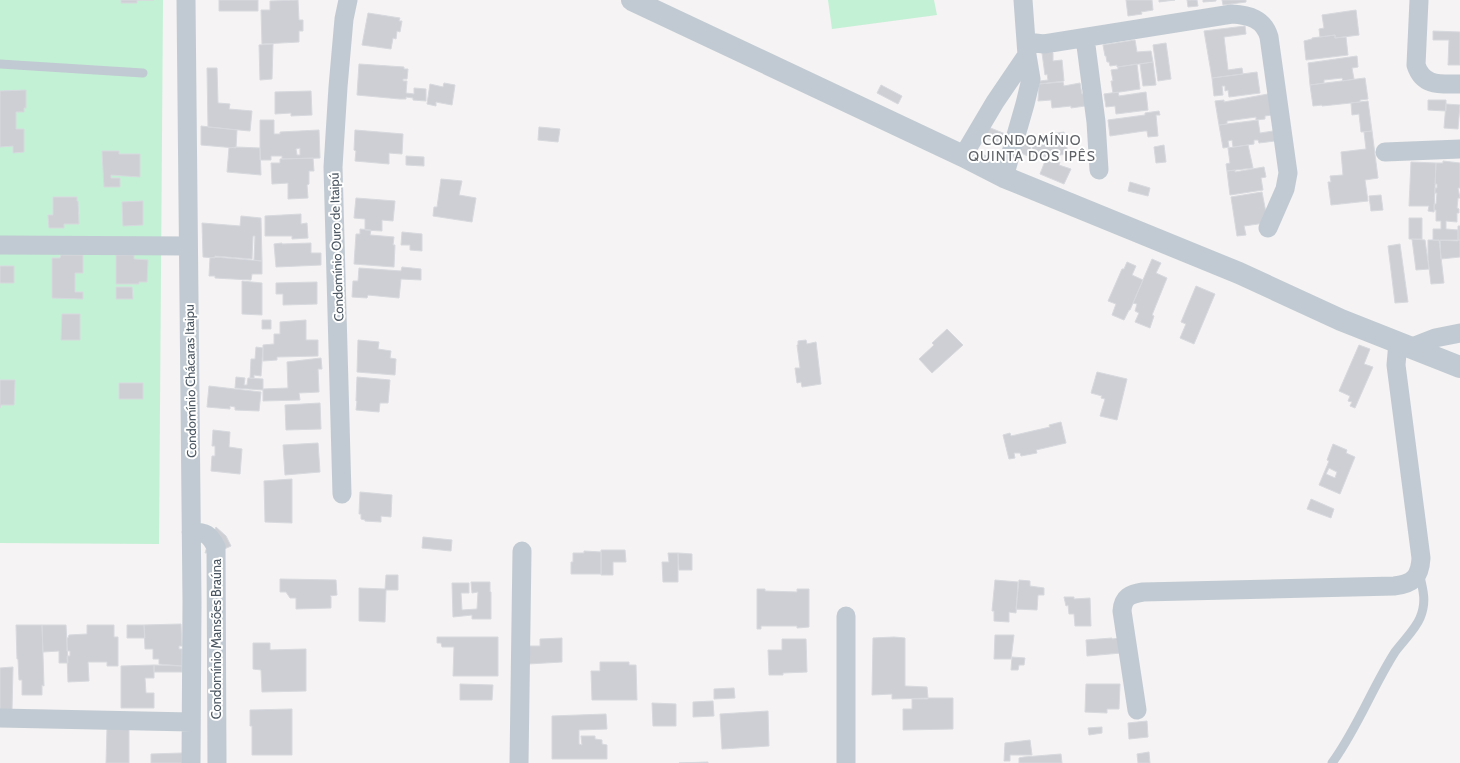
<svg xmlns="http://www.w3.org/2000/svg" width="1460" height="763" font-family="Cabin,sans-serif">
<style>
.green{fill:#c3f1d5}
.building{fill:#cdcfd5;stroke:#d7d9de;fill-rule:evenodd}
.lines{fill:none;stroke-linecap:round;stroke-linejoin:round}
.service{stroke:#c1cad2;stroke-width:9}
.minor{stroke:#c1cad2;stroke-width:19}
.tertiary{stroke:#c1cad2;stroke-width:22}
.labels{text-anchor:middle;stroke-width:4;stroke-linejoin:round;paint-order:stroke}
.street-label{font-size:13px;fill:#4a5661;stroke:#fff}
.neighbourhood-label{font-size:14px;letter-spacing:1px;fill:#5f6368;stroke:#fff}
</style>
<rect width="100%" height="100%" fill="#f5f3f3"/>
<path class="green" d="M0 0H163L159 544 0 543Z
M828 0H934L937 15 832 29Z"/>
<path class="building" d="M121 0H154H137V3H121Z
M219 0H258V11H219Z
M298 0 299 20H303V31H299V42L262 44 261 10H270V1Z
M1126 0H1152L1153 10 1141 12 1142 14 1128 16Z
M1159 0H1175L1159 2Z
M1187 0H1197L1198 6 1188 7Z
M1203 0H1216V1L1203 2Z
M1222 0H1246V2L1223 5Z
M1356 10 1359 35 1335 38V35L1320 37 1319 29 1324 28 1322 15Z
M368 13 400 18 399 21H402L400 32 397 31 396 39 393 38 391 49 362 45Z
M1245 26 1246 34 1224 37 1228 70 1242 68 1243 74 1212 78 1204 31Z
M1433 31 1460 32V65H1448L1449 40H1433Z
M1335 35V38L1346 37 1348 55 1306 60 1304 41 1312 39V38Z
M1135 40 1137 52 1151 51 1153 62 1117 67V65L1110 66 1109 62H1107L1106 56H1105L1103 45Z
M1166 43 1171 79 1158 81 1153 45Z
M273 44 272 79 260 80 259 45Z
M1052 52 1053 53V61L1062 60 1064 81 1039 84 1040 81 1048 80 1047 74 1045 75 1042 53Z
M1357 56 1358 67 1352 68 1354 79 1343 81 1342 78 1324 80V83L1310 85 1308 63Z
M1153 62 1156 85 1143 86 1140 64Z
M359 64 404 67V69H408L407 79H403V81H407L406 93 414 94V88L426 89V101L413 100V98L406 97V99H400L357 95Z
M1137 64 1140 89 1113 93 1111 81H1113L1111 70 1118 69V67Z
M207 68H217L218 103 230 104 229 109 252 111 250 131 208 127Z
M1257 72 1260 93 1229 97 1228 90 1225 91V86H1222L1223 95 1214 96 1212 78Z
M1365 78 1368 99 1360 100V102L1322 106V105L1313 106 1310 85Z
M1063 82 1064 86 1080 83 1082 94H1084L1085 106 1071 108V106L1052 108 1051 100 1038 101 1039 84Z
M444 83 455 85 452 105 436 102V106L427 104 430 84 443 87Z
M881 85 902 96 898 104 877 93Z
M26 90V108H24V112H16V129H24V152L13 153V146L0 147V91Z
M311 91 312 115 291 116V113L275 114V92Z
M1118 92 1119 96 1146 92 1148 110 1116 114 1115 106 1106 107 1104 94Z
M1268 94 1272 115 1265 116V119L1256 120V117L1227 121V124L1219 125 1215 101 1224 100V102Z
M1428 100H1446V111L1428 110Z
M1368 101 1372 131 1361 132 1359 114 1352 115 1351 103Z
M1446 104 1460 105 1458 129 1444 128Z
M1159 111 1160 115H1156L1158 136 1148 137 1147 131H1144L1110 136 1108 120 1145 115V113Z
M260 120H274V134H280V132L319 130 320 158 282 159V156H271V160H260ZM300 148V155H297L296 149Z
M1258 120 1260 133 1273 131 1275 141 1259 143 1258 140H1254V144L1233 147 1232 140 1228 141 1229 147 1223 148 1219 125Z
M983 125 1013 137 1008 147 986 138 985 140 978 137Z
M201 126 237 130 236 148 201 145Z
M539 127 560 129 558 142 538 140Z
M355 130 403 134 402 154 389 153V164L355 161 356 151 354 150Z
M1372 131 1378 178 1365 180 1368 201 1331 205 1328 182H1331L1330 176 1343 175 1341 152 1366 149 1364 132Z
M1064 132 1068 154 1034 158 1032 146H1030L1032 137Z
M1017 138 1030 143 1032 158 1012 149Z
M1164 145 1166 162 1156 163 1154 147Z
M1248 145 1253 168 1227 171 1226 164 1230 163 1228 148Z
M236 147 260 148 261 175 227 172 229 148Z
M102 151H119V154H140V177L111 175V178H120V187H104Z
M406 156 424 157V166L406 165Z
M1047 156 1060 162 1059 165 1071 169 1064 184 1040 174Z
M313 158 314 171H309V184L307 185 308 198 288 199V183L272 184 271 163H280V159Z
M1443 161 1460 163V188H1458L1460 198H1458L1457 208 1459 209V213H1457V222L1446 221V229L1458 230V241L1433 240V229H1441V221H1436V210H1434V204H1436L1437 193H1435V188H1437V184H1435L1436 163H1443Z
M1411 162 1436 163 1434 212 1428 211 1429 206H1409Z
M1264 167 1266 177 1261 178 1263 190 1230 195 1227 171 1235 170V172Z
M441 179 462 181 459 195 476 198 472 222 433 216 434 207H437Z
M1130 182 1150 188 1148 196 1128 191Z
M1262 192 1267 218 1265 223 1244 226 1246 235 1237 236 1231 197Z
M1381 195 1383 210 1371 211 1369 196Z
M53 197H77V201H78L79 224H64V228H49L48 215H53Z
M356 198 395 201 393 221 382 220V231L365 230V219L354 218Z
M143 201V225L123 226 122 202Z
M301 214V224L307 223 308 238 292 239V236H265V216Z
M241 216 261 218 262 261 254 260 255 236H253L252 259 215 256V258L203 257 202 223 240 226Z
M1409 218H1422V239H1409Z
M1458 226H1460V240H1458Z
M360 229 371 230 370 235 394 237 393 245H395L394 267 354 264 356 234H360Z
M402 232 422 234V251L410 250V245H401Z
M1412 239 1425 240 1429 269 1416 270Z
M1428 240H1439L1444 283 1431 284 1428 259Z
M1440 240H1460V257L1441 259Z
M282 243V244L311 243V253H321V265L276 267 274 244Z
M1400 244 1408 302 1395 303 1388 246Z
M61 255H83V273H75V292H83V299L52 298V258H60Z
M116 255H134V259L148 260 147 282H139V284H116Z
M215 257 262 261V274H252L251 280 215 278V276H209L210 258Z
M1152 259 1161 263 1156 273 1167 278 1152 315 1154 316 1150 328 1135 322 1139 313 1135 311 1137 304 1133 303Z
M1127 262 1136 266 1132 275 1143 280 1130 310H1129L1124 320 1112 315 1116 304 1108 301 1122 269H1124Z
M0 266H14V283H0Z
M402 267 421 269V280L401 279 399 298 368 295 367 298 352 297 353 281H358L359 268 401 271Z
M242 281 262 283V315L242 314Z
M317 282V304L283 305V294H276V283Z
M1196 286 1215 294 1194 344 1180 338 1186 324 1181 322Z
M116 287H132L133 299H116Z
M62 314H80V340H61Z
M262 320H271V329H262Z
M306 320V340H318V356L277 357V360L263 361V345L274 344V334H280V322Z
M947 329 963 345 932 373 919 359 934 345 932 343Z
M358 340 379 342 378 349 391 351 390 358 396 359 395 375 357 372Z
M806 340 807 344 816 342 821 384 802 387 801 382 797 383 795 368H800L797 345H798V341Z
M1359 345 1370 349 1364 364 1373 367 1355 408 1350 406 1352 402 1348 401 1350 396 1339 391Z
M256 347 263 348 261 376 254 375V378H250L251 359H255Z
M321 358 322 369H318L319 392 299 393 300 400 263 401V389L288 388 287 362Z
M1097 372 1127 379 1117 420 1100 416 1105 399 1101 398 1102 396 1091 393Z
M236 377 245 378 244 385H247L248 378 263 379V390L235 388Z
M357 377 390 380 388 403H380L379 412 356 410 357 401H356Z
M0 380H15L14 405H1L0 408Z
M119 383H143V399H119Z
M209 386 261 392 259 411 235 410V407L230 406V409L207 407Z
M320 403 321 429 286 430 285 405Z
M1061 422 1066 443 1036 450 1037 453 1021 456 1020 453H1014L1015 458 1009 459 1003 435 1010 433 1011 436 1050 427 1049 425Z
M213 430 230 432 229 447 242 449 240 474 211 471 212 456H215V446H212Z
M318 443 320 472 285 475 283 445Z
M1333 444 1347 450 1346 453 1355 457 1340 494 1319 485 1329 461 1327 460ZM1329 468 1337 472 1335 478 1326 474Z
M292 479V523L265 522 264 481Z
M360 492 392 495 391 517 381 516V522L365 521V520L361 519V514H359Z
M1311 499 1334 509 1331 518 1307 509Z
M216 527 226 536 231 546 220 551 205 553 210 537 211 538Z
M423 537 452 540 451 551 422 548Z
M601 550H625L626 562H613V575H601Z
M584 551 601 552V574H571V562H573V553H584Z
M668 553H678V582H663L662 562H669Z
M678 553 692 554V570H679Z
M386 575H398V590H386L385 622 359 621V588L385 589Z
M280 579 336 580 337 595 330 596 331 597V608L296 609V598H290L286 592H280Z
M995 580 1018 582 1016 613 1009 612V622L994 621V611H992Z
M1019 580 1030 581V586L1044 588V595H1038L1037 610 1016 609Z
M471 582H490V592H491V619H472V615L453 617 452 583H469V593H461L462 610 477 609 478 592 472 593Z
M757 589H765V591L797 592V589H809V627L797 628V626H761V629H757Z
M1064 597H1074V599L1090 598 1091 626H1075L1074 614H1069L1068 605 1066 606Z
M181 624 182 646H179V649H182V666L159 664V659H153V649H145L144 625Z
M16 625H42L44 686 42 685V695H22V680H19L18 659H17Z
M42 625H66L68 663H59V651L43 652Z
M87 625H114V637H118V666H107V662H88L89 681 68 682 67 656H70V651H67V638H68L69 635 87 634Z
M127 625H144L145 638H127Z
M995 635H1014L1011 659H994Z
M437 637H498V676H453L454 647H442L441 643H437Z
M894 637 905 638V686L927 687 928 698 892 699V694L872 695 873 638Z
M562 638V662L528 664V646H540V639Z
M1112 638V639L1120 638 1121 653 1087 656 1086 640Z
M782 639H806L807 672 783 673V675H769L768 650H782Z
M253 643H270V650L306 649V691L262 692 261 670 253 669Z
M1012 657 1025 658 1024 665H1019L1018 670H1011Z
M600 662H629V665H636L637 700H592L591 671H600Z
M154 665 182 666V672H154Z
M154 665V678H145L146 693H154V708H121V666Z
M13 667 12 710H0V668Z
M460 684 493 685 492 700H460Z
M1086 684H1120L1119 709H1107V713L1085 712Z
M734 688 735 698 714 699V689Z
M928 698H953V729L903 730V709H912V699H928Z
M713 701 714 716 693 717V702Z
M652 703 676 704V726H653Z
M292 709V755H252V726H250V710Z
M768 711 769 746 722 749 720 714Z
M606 714 607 729 579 730V744L582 745 581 736H595V739L602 740V744L607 745V759H552V716Z
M1147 721 1148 737 1129 739 1128 723Z
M1102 727V733L1089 735 1088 728Z
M107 728 129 729V763H106Z
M1030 740 1032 755H1010V761H1004L1005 743Z
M1149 752 1150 763H1138L1137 754Z
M182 753V763H151V754Z
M1061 754 1062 763H1019V758L1024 757Z
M708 762V763H679Z"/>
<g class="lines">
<path class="service" d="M0 64 143 73
M1332 763C1357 729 1372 688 1395 652 1403 641 1415 630 1420 618 1427 602 1423 589 1419 573"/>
<path class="minor" d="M186 0 192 602 191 763
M1419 0 1416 65C1423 87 1441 84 1460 84
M1085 38 1096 122 1099 170
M1026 42 1044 44 1232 14C1249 15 1264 19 1269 37L1288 173 1285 189 1268 228
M1385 152 1460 149
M963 156 995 102 1027 55
M1004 177 1025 104 1031 79 1027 55 1023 0
M0 245 188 246
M1412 347 1435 338 1460 333
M342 494 333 167 338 87 344 19 348 0
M191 532C206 532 209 534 216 547L217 763
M1137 710 1122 611C1123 597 1130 594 1143 592L1394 586C1413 584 1420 577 1421 558L1396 365 1398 342
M0 718 191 722
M519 763 522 551
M846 763V616"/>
<path class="tertiary" d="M632 0 963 156 1004 177 1239 273 1341 320 1460 367"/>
</g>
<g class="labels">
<g class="street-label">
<text transform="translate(336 247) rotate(-92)" y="5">Condomínio Ouro de Itaipú</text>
<text transform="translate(190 381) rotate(-91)" y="5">Condomínio Chácaras Itaipu</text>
<text transform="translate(216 639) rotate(-90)" y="5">Condomínio Mansões Braúna</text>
</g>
<g class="neighbourhood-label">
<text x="1032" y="145">CONDOMÍNIO<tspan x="1032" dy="16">QUINTA DOS IPÊS</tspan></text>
</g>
</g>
</svg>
